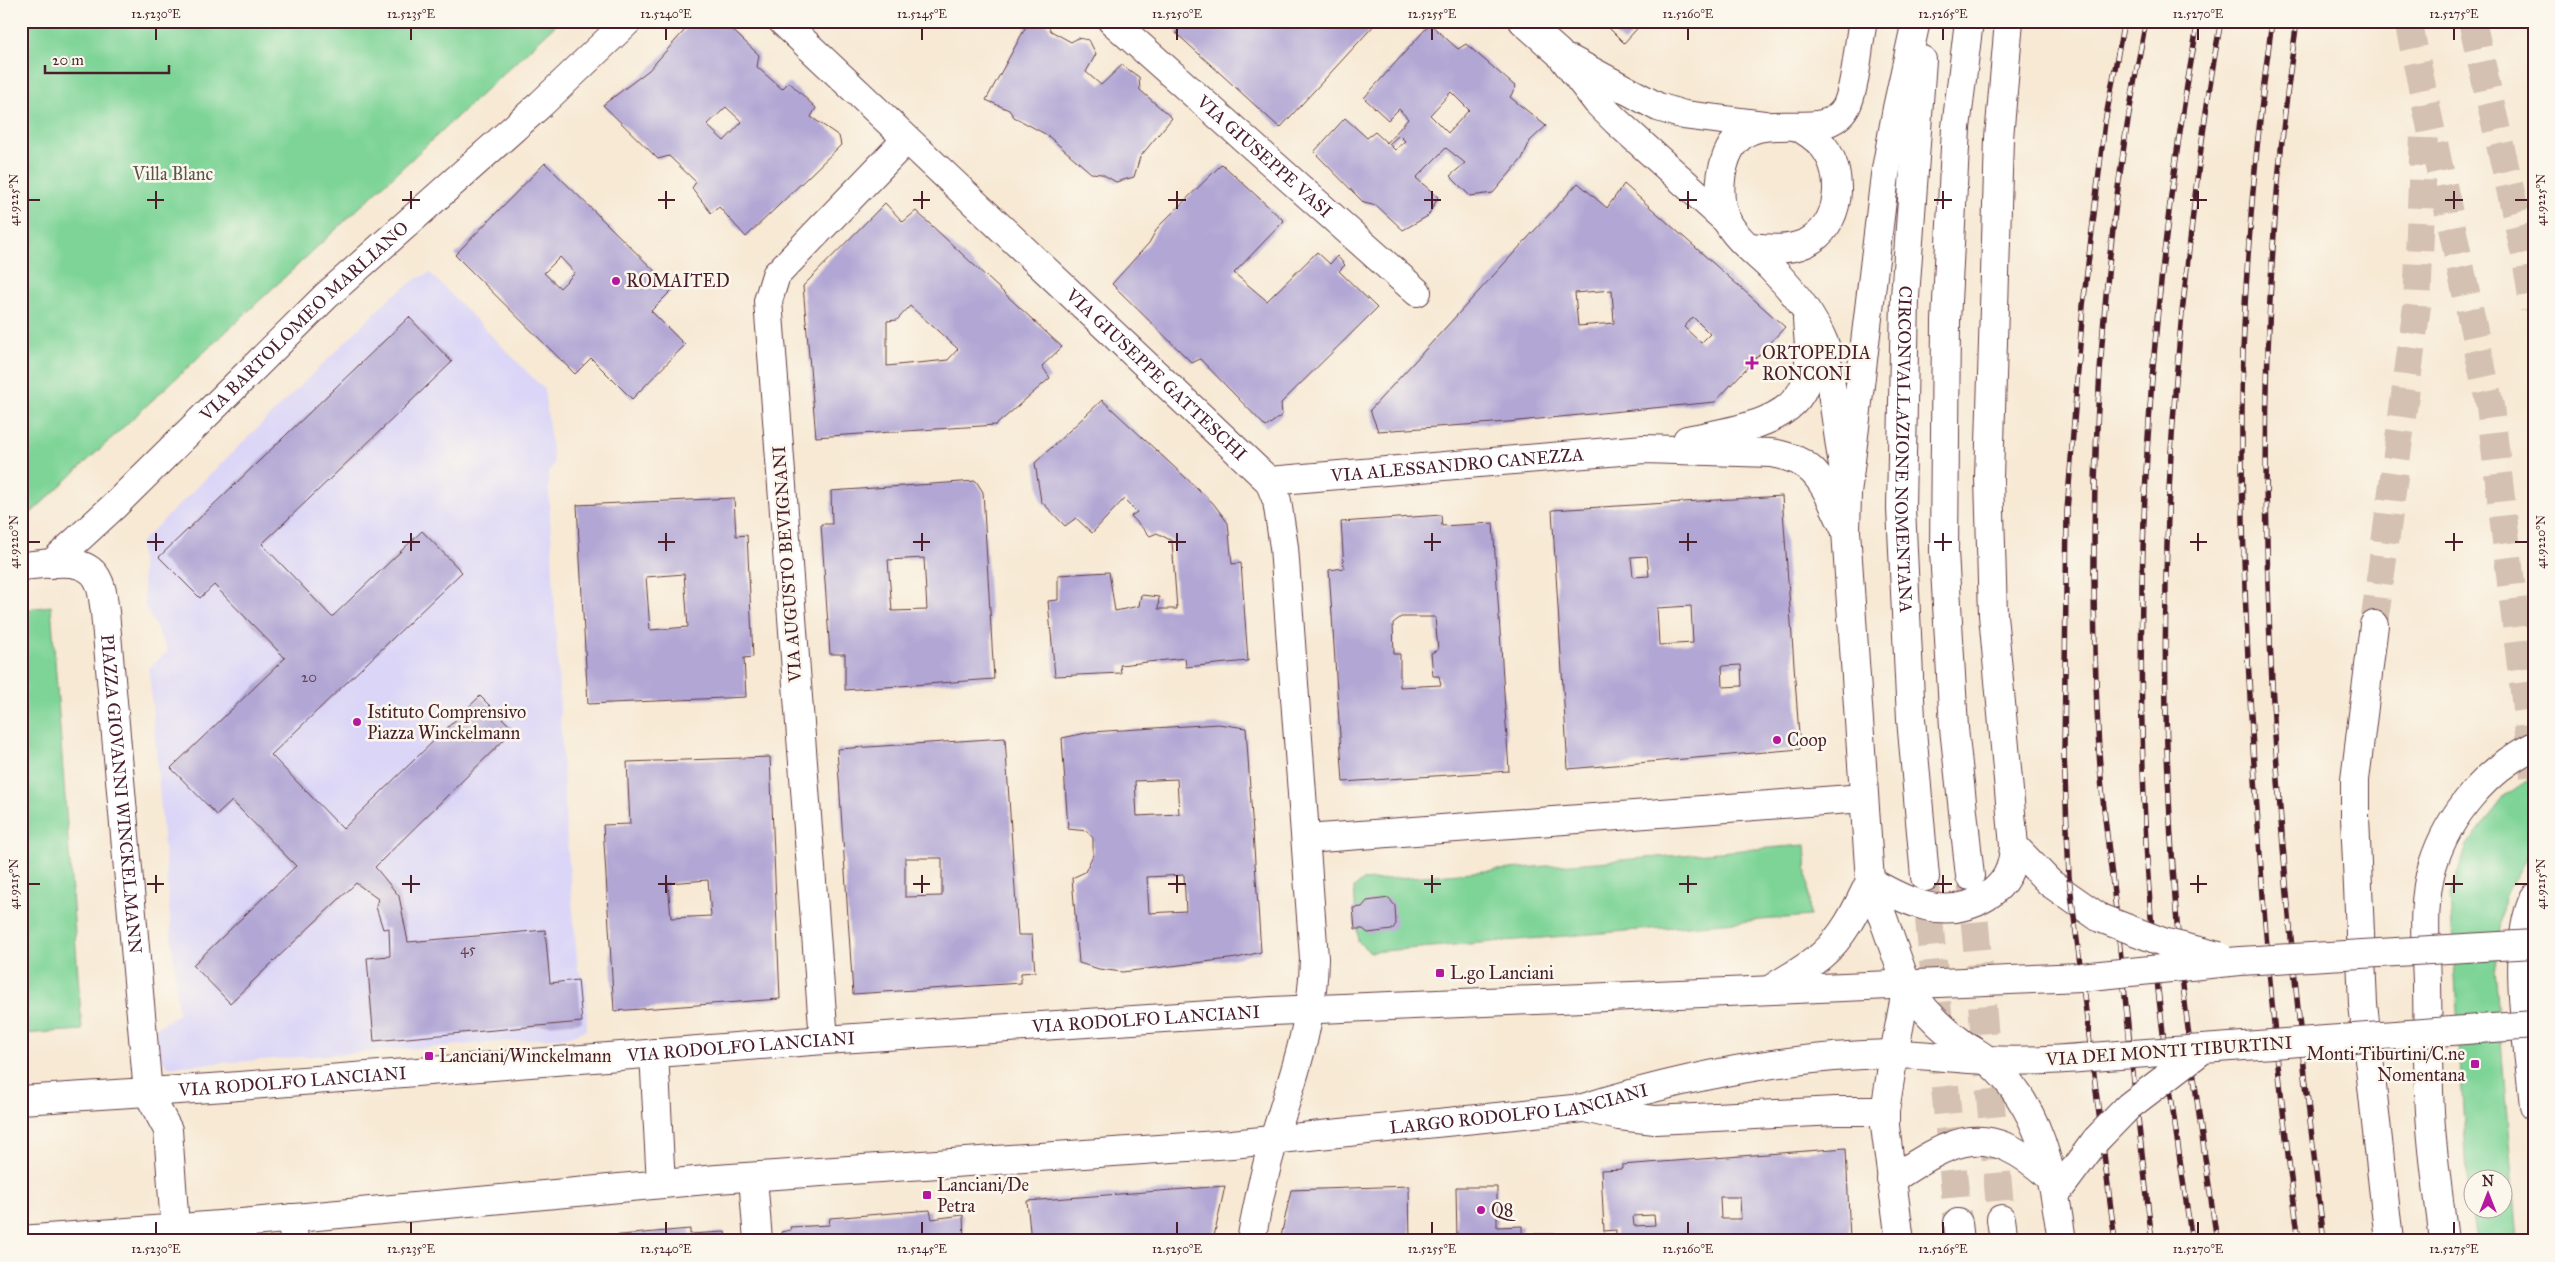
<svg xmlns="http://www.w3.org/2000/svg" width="2555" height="1262" font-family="'IM FELL Great Primer',serif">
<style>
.built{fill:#dbd6f7}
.green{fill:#7ed497;stroke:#647a61;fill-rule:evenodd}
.building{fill:#b1a6d4;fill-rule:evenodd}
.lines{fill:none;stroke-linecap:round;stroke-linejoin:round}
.secondary-tunnel{stroke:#d4c1b2;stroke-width:28;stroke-dasharray:28 14;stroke-linecap:butt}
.highway-tunnel{stroke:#d4c1b2;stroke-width:28;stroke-dasharray:28 14;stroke-linecap:butt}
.street-casing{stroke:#643d44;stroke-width:30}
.secondary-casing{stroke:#643d44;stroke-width:30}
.highway-casing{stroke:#643d44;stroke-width:30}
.street{stroke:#fff;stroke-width:28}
.secondary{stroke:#fff;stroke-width:28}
.highway{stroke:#fff;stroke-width:28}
.rail-casing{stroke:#4a1f2b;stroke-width:5.5}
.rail{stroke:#fbf7ec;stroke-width:4;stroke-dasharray:11;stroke-linecap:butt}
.secondary-bridge-casing{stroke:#643d44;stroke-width:30;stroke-linecap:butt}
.secondary-bridge{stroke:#fff;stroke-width:28}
.ticks{fill:none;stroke:#4a1f2b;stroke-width:2}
.poi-dot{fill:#b5179e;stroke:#fbf7ec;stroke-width:2}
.labels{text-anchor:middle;stroke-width:5;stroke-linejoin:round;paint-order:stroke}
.number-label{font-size:15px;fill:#644155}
.street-label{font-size:18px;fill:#4a1f2b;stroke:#fbf7ec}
.park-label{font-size:18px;fill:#5a554b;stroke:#fbf7ec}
.poi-label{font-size:18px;fill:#4a1f2b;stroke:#fbf7ec;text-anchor:start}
.neatline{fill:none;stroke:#4a1f2b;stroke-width:2}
.ticks-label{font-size:12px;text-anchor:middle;fill:#4a1f2b}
</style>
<rect width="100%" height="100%" fill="#fbf7ec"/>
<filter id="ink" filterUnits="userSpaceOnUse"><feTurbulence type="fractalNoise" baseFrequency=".02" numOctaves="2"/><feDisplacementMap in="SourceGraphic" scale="10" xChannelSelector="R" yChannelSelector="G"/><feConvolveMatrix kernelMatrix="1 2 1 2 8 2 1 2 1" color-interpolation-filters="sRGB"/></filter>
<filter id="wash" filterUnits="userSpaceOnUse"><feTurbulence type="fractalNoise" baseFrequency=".0096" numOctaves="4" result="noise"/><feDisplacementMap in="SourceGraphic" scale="20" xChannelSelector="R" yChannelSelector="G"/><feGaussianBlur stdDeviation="1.12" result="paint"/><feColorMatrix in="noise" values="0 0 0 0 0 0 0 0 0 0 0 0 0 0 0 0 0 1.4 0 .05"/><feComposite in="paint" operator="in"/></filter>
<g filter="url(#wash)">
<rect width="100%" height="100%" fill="#f7e9d4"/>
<path class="built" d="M430 273 544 389 554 464 548 474 566 827 578 970 586 982 587 1030 566 1037 168 1067 158 1055 156 1028 178 1014 149 668 168 651 145 606 140 543 391 297 416 279Z"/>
<path class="green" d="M21 21H560L29 515 21 516Z
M51 606 82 1030 21 1034V610Z
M2534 776V845L2504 897 2495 967 2517 1241H2476L2468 1190 2450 895 2467 845 2506 795ZM2472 1180H2502V1210H2472Z
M1805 845 1810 916 1370 952 1358 942 1354 888 1362 881Z"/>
<g id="blocks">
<path class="building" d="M693 21H723L759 55 757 67 782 89 789 82 816 108 811 117 839 136 841 145 746 237 719 207 711 213 692 188 696 182 669 156 658 159 603 105 649 70ZM726 107 742 122 724 141 707 125Z
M1029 21 1046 22 1051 31 1071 42 1078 38 1089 40 1096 54 1086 72 1101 85 1122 65 1139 77 1140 90 1172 118 1140 157 1134 177 1116 182 1102 174 1091 173 1047 135 1014 117 1009 110 986 100Z
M1186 21H1378L1280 128 1176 33Z
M1602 21H1644L1624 43Z
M1430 24 1458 49 1466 44 1516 87 1510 97 1546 126 1530 141 1522 159 1493 193 1470 196 1450 176 1465 163 1446 148 1416 178 1438 197 1428 216 1403 230 1377 206 1364 203 1314 152 1345 118 1367 138 1375 132 1387 143 1408 119 1399 109 1388 120 1364 98ZM1451 92 1469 110 1448 133 1430 115ZM1399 135 1405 141 1395 150 1389 144Z
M545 163 673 289 651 311 685 345 632 399 591 358 575 374 455 255ZM560 257 575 273 560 288 544 273Z
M1222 164 1284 221 1234 273 1267 301 1317 252 1330 264 1337 256 1345 265 1339 271 1377 308 1281 403 1282 415 1266 427 1200 359 1192 363 1112 284 1149 243 1158 227Z
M1578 183 1607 208 1624 184 1785 327 1715 402 1508 422 1378 431 1370 410ZM1612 290 1614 323 1578 326 1575 293ZM1693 317 1710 334 1701 343 1684 327Z
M885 203 903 222 916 211 1062 347 1042 366 1050 378 996 425 816 437 803 286ZM910 306 958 349 948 360 887 366V321L897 320Z
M409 317 452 362 262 544 332 617 422 531 462 572 271 755 343 829 480 696 514 730 375 867 399 896 408 942 545 930 550 983 578 980 582 1022 374 1041 367 958 390 956 389 928 383 929 376 907 378 899 356 883 230 1003 193 965 296 866 232 801 217 815 171 768 285 658 214 585 200 598 159 557Z
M1102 400 1213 503 1228 523 1232 564 1241 563 1248 661 1186 667 1185 658 1120 665 1121 673 1055 676 1048 601 1058 600V575L1109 572 1115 611 1139 606 1141 595 1159 597 1158 609H1177L1172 541 1157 533 1150 536 1131 516 1137 512 1124 499 1092 533 1076 518 1065 526 1041 501 1035 463Z
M976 481 983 492 994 679 845 690V654H830L821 524H832L831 491ZM924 558 927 610 892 611 888 560Z
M1782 496 1800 749 1568 769 1552 510ZM1647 556 1649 576 1633 577 1631 557ZM1691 606 1693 643 1659 645 1657 608ZM1741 665 1742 686 1723 687 1722 666Z
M734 498 736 536 747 535 753 657 744 658 746 697 588 704 577 505ZM684 574 688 627 650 630 646 577Z
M1441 515 1442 526 1493 523 1509 771 1343 782 1329 570 1344 568 1341 522ZM1401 617H1435L1438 650 1431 653 1433 676H1439L1441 685 1400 687V654H1394L1393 623Z
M1218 724 1246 728 1261 952 1237 958 1122 972 1099 969 1079 963 1072 878 1085 872 1093 855V838L1087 831 1068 829 1062 738 1091 732ZM1177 779 1179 814 1137 816 1135 781ZM1184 875 1186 911 1149 913 1147 877Z
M1005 738 1018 935H1032L1035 972 1021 973V983L853 994 837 749ZM905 858H942V896L905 897Z
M770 757 780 999 614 1011 603 825 630 824 627 762ZM708 880 711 916 671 918 668 883Z
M1389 898 1395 906 1396 924 1392 930 1368 933 1363 929H1355L1353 908 1362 907 1367 901Z
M1846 1148 1850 1240 1616 1241V1230L1604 1231 1601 1170 1622 1169V1165ZM1720 1197H1740L1741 1219H1721ZM1654 1215 1655 1225 1634 1226 1633 1216Z
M1225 1186 1213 1241H1031L1027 1201Z
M1409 1186 1410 1241H1280L1291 1190Z
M1456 1187H1497V1227L1522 1226V1234H1554V1241H1457Z
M930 1210 932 1219 963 1215 964 1241H782L781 1232 791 1230 790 1227 829 1225 830 1218Z
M690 1229V1234L725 1232 726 1241H586V1238Z"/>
</g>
</g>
<g filter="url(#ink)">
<use href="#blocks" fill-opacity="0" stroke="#643d44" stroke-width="1"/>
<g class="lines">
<path class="secondary-tunnel" d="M1925 877 1958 1223
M1971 880 2001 1219"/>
<path class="highway-tunnel" d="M2408 21 2490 406 2534 776
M2472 21 2526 259 2534 309
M2374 625 2417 306 2424 134"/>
<defs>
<g id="street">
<path id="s1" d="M782 21 1269 481 1277 501 1284 547 1314 958C1313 1022 1294 1075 1275 1136 1265 1170 1257 1206 1251 1241"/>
<path id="s2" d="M1112 21 1417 292"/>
<path d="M1523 21 1559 53 1597 102 1616 121 1727 221"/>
<path d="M1571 60 1658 107 1684 115 1764 125"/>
<path d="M1750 247C1768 249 1788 251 1806 243 1841 226 1846 174 1823 146 1815 137 1806 131 1796 126"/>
<path d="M1687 440C1725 432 1794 425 1806 381 1812 362 1808 338 1807 319"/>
<path d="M1845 480 1825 345C1813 316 1793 290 1771 268 1757 254 1736 239 1727 221 1718 204 1719 179 1725 161 1745 96 1822 150 1846 107 1856 88 1858 44 1863 21"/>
<path id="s3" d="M1269 481 1644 449 1771 453C1822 460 1825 491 1846 531"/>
<path id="s4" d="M51 564 113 507 326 296 541 104 628 21"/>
<path id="s5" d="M21 566C44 565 83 554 97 578 103 588 103 601 105 612L148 1093 168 1130 175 1227"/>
<path d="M1306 839 1864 798"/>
<path d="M824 1040 768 301 776 275 906 140"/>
<path d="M654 1053 661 1184"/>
<path d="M1894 1054 1885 1111V1126L1900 1241"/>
<path d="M753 1177 758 1241"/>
<path d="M292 1218 294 1241"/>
</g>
<g id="secondary">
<path d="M1916 21 1897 108 1885 175 1847 494 1846 531 1870 881 1907 986C1922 1009 1941 1028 1963 1044 1971 1050 1981 1054 1988 1061 2043 1108 2052 1174 2062 1241"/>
<path d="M1969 21 1956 128 1946 321 1944 551 1954 728 1970 876"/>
<path id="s6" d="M1922 60 1905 297 1901 508 1911 719 1925 877"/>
<path d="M2014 846 2050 883 2100 918"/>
<path d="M1870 881C1906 902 1946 922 1986 897 2006 884 2013 869 2014 846L1993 615 1989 478 1999 138 2009 21"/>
<path d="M2534 898C2510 945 2529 1051 2534 1106"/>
<path d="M1771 989C1787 978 1807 968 1822 955 1845 935 1857 908 1870 881"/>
<path d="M1894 1054 1907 986"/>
<path id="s7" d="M21 1100 226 1087 824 1040 1272 1011 2081 977"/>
<path d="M1585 1108 1619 1116 1655 1120 1836 1111H1885"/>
<path d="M1891 1180C1956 1137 1986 1120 2050 1177"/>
<path d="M2055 1195 2096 1140"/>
<path d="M2001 1219 2004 1241"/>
<path d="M1958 1223 1960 1241"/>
<path id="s8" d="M21 1240 220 1225 717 1179 1232 1144 1583 1108C1682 1077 1788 1056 1892 1054 1923 1054 1955 1059 1986 1060 2021 1062 2057 1060 2092 1057"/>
</g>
<path id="highway" d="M2374 625 2355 780V817L2363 1004 2389 1241
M2444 1241C2440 1207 2435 1173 2432 1139 2427 1088 2428 1036 2427 984 2426 945 2421 902 2433 864 2449 814 2487 769 2534 746"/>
</defs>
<use href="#street" class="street-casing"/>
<use href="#secondary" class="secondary-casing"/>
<use href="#highway" class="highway-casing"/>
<use href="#street" class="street"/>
<use href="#secondary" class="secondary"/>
<use href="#highway" class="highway"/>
<defs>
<path id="rail" d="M2146 21C2097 260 2086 508 2099 751 2102 804 2110 857 2116 910 2127 1020 2139 1131 2152 1241
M2272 21C2257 131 2247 241 2243 352 2239 499 2246 647 2256 794 2265 943 2279 1093 2299 1241
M2297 21C2236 425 2276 838 2324 1241
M2115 1241 2069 877 2064 753 2067 511 2083 306 2105 122 2124 21
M2192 1241C2172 1109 2153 976 2146 843 2132 568 2149 293 2198 21
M2217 1241C2201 1131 2185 1021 2176 911 2158 688 2163 463 2190 241 2198 167 2207 94 2221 21"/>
</defs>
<use href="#rail" class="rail-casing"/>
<use href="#rail" class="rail"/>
<defs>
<path id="secondary-bridge" d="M2100 918 2163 942 2219 956
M2081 977 2240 961 2534 944
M2092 1057 2534 1025
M2096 1140 2129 1106 2202 1050"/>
</defs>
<use href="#secondary-bridge" class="secondary-bridge-casing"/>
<use href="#secondary-bridge" class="secondary-bridge"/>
</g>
</g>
<path class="ticks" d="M156 28V40M411 28V40M666 28V40M922 28V40M1177 28V40M1432 28V40M1688 28V40M1943 28V40M2198 28V40M2454 28V40M156 191V209M411 191V209M666 191V209M922 191V209M1177 191V209M1432 191V209M1688 191V209M1943 191V209M2198 191V209M2454 191V209M28 200H40M147 200H164M402 200H420M658 200H675M913 200H930M1168 200H1186M1424 200H1441M1679 200H1697M1934 200H1952M2190 200H2207M2445 200H2463M2515 200H2528M156 533V551M411 533V551M666 533V551M922 533V551M1177 533V551M1432 533V551M1688 533V551M1943 533V551M2198 533V551M2454 533V551M28 542H40M147 542H164M402 542H420M658 542H675M913 542H930M1168 542H1186M1424 542H1441M1679 542H1697M1934 542H1952M2190 542H2207M2445 542H2463M2515 542H2528M156 875V893M411 875V893M666 875V893M922 875V893M1177 875V893M1432 875V893M1688 875V893M1943 875V893M2198 875V893M2454 875V893M28 884H40M147 884H164M402 884H420M658 884H675M913 884H930M1168 884H1186M1424 884H1441M1679 884H1697M1934 884H1952M2190 884H2207M2445 884H2463M2515 884H2528M156 1222V1234M411 1222V1234M666 1222V1234M922 1222V1234M1177 1222V1234M1432 1222V1234M1688 1222V1234M1943 1222V1234M2198 1222V1234M2454 1222V1234"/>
<g class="poi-dot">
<circle cx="616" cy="281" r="5"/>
<path d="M1749.5 355.5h5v5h5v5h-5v5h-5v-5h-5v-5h5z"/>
<circle cx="357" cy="722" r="5"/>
<circle cx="1777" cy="740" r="5"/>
<rect x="1435" y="968" width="10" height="10" rx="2.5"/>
<rect x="424" y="1051" width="10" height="10" rx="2.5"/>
<rect x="2470" y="1059" width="10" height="10" rx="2.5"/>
<rect x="922" y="1190" width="10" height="10" rx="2.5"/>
<circle cx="1481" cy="1210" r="5"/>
</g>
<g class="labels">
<g class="number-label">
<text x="309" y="682">20</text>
<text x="468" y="954">45</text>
</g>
<g class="street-label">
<text dy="6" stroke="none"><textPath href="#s2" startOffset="204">VIA GIUSEPPE VASI</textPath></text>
<text dy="6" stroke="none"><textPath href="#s4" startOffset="351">VIA BARTOLOMEO MARLIANO</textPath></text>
<text dy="6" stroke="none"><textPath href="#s1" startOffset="515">VIA GIUSEPPE GATTESCHI</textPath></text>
<text dy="6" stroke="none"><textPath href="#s6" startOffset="390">CIRCONVALLAZIONE NOMENTANA</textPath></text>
<text dy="6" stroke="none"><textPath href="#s3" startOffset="189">VIA ALESSANDRO CANEZZA</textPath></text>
<text transform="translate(787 564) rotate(-94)" y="6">VIA AUGUSTO BEVIGNANI</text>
<text dy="6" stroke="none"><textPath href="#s5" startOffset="299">PIAZZA GIOVANNI WINCKELMANN</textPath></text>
<text dy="6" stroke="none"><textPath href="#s7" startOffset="1128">VIA RODOLFO LANCIANI</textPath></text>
<text dy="6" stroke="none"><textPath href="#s7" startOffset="722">VIA RODOLFO LANCIANI</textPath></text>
<text transform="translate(2169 1051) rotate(-4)" y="6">VIA DEI MONTI TIBURTINI</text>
<text dy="6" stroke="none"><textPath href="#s7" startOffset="272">VIA RODOLFO LANCIANI</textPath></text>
<text dy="6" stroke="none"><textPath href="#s8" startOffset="1504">LARGO RODOLFO LANCIANI</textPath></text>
</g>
<g class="park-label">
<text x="173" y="180">Villa Blanc</text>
</g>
<g class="poi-label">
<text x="626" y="287">ROMAITED</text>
<text x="1762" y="359">ORTOPEDIA<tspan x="1762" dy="21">RONCONI</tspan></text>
<text x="367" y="718">Istituto Comprensivo<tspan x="367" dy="21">Piazza Winckelmann</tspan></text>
<text x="1787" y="746">Coop</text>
<text x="1450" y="979">L.go Lanciani</text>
<text x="2465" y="1060" text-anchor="end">Monti Tiburtini/C.ne<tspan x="2465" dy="21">Nomentana</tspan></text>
<text x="439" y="1062">Lanciani/Winckelmann</text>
<text x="937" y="1191">Lanciani/De<tspan x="937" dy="21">Petra</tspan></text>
<text x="1491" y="1216">Q8</text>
</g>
</g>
<rect width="2555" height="1262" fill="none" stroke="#fbf7ec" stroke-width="55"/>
<g transform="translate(2488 1194)"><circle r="24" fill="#fbf7ec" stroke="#b4a19f"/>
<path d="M0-4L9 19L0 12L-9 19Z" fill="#b5179e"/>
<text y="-8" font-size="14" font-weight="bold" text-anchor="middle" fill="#4a1f2b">N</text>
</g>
<path d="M45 65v8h124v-8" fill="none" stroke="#4a1f2b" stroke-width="2.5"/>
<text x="52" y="65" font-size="15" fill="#4a1f2b" stroke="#fbf7ec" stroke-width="4" paint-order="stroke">20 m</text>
<rect x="28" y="28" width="2500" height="1206" class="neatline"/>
<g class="ticks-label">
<text x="156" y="18">12.5230°E</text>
<text x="411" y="18">12.5235°E</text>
<text x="666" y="18">12.5240°E</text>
<text x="922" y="18">12.5245°E</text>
<text x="1177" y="18">12.5250°E</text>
<text x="1432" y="18">12.5255°E</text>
<text x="1688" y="18">12.5260°E</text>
<text x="1943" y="18">12.5265°E</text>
<text x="2198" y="18">12.5270°E</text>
<text x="2454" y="18">12.5275°E</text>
<text transform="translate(14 200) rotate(-90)" y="4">41.9225°N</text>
<text transform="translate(2541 200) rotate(-90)" y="4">41.9225°N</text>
<text transform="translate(14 542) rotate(-90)" y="4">41.9220°N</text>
<text transform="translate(2541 542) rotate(-90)" y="4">41.9220°N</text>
<text transform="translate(14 884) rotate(-90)" y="4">41.9215°N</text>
<text transform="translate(2541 884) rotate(-90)" y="4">41.9215°N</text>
<text x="156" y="1253">12.5230°E</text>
<text x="411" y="1253">12.5235°E</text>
<text x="666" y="1253">12.5240°E</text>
<text x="922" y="1253">12.5245°E</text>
<text x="1177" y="1253">12.5250°E</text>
<text x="1432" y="1253">12.5255°E</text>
<text x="1688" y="1253">12.5260°E</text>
<text x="1943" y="1253">12.5265°E</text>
<text x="2198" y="1253">12.5270°E</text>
<text x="2454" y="1253">12.5275°E</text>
</g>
</svg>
